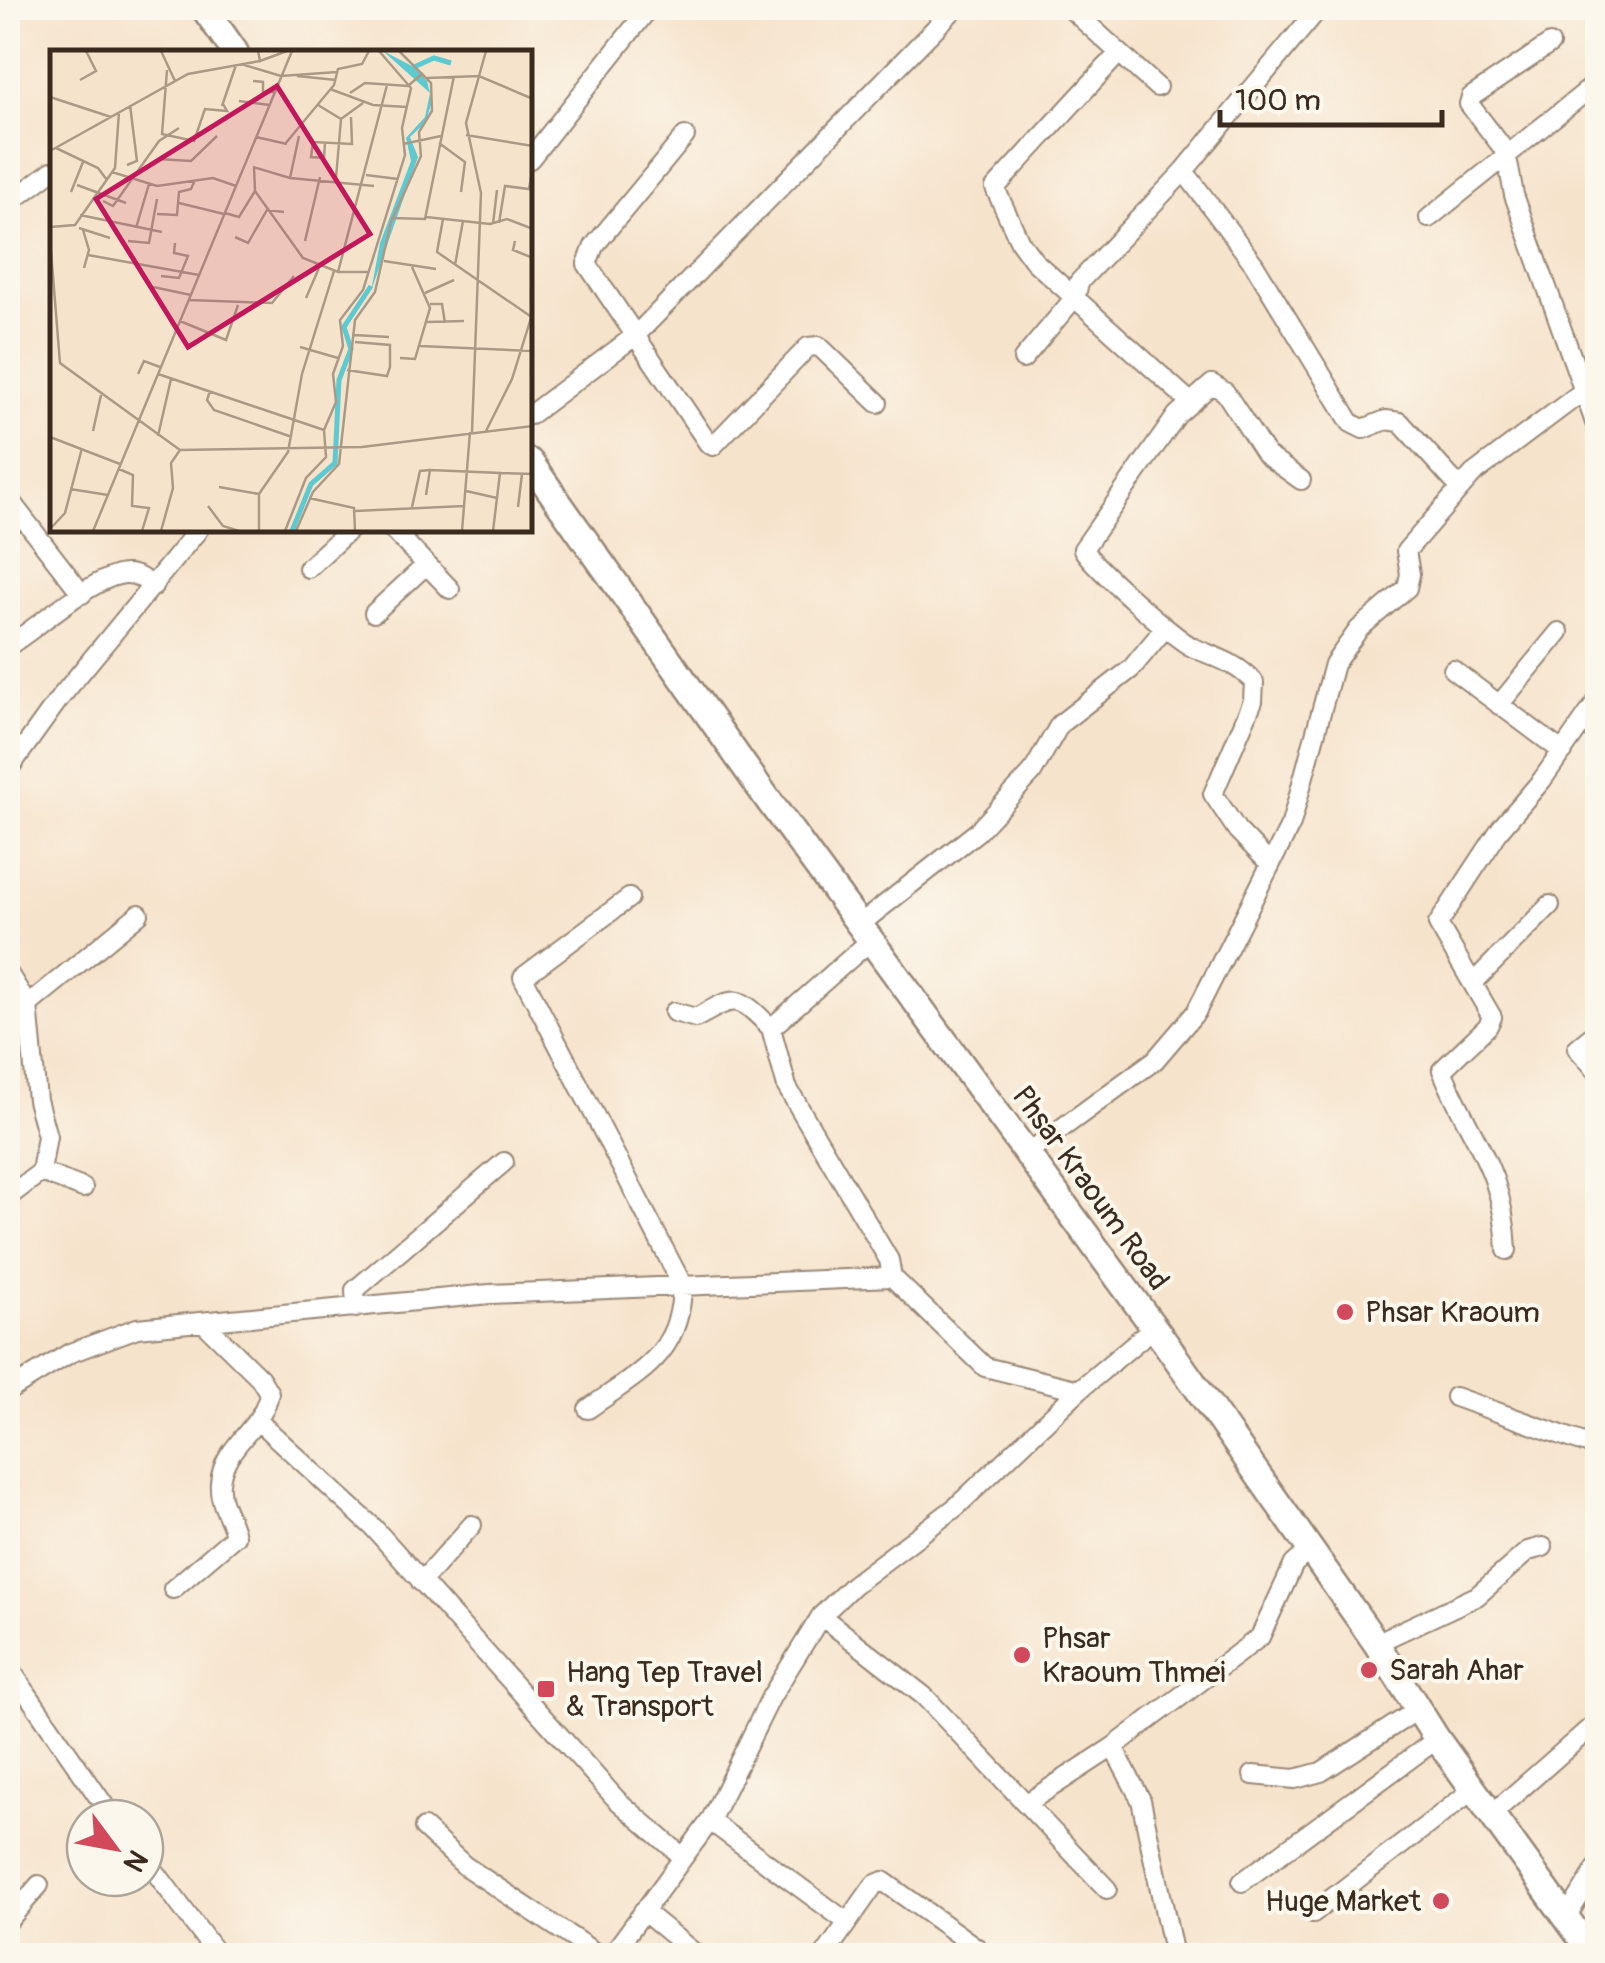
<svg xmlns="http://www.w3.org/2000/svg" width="1605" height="1963" font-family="Pangolin,sans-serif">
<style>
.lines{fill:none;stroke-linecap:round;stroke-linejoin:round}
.minor-casing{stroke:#988675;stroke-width:22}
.secondary-casing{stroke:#988675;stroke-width:30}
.minor{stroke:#fff;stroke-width:18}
.secondary{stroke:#fff;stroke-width:25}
.poi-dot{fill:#d1495b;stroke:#fbf7ec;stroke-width:4}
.labels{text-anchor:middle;stroke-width:8;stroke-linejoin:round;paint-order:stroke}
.street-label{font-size:30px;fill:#3b2a1e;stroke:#fbf7ec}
.poi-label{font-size:30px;fill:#3b2a1e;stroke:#fbf7ec;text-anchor:start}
.inset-river{fill:none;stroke:#5dcad2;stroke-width:5}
.inset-road{fill:none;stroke:#ab9986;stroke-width:2.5}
.view{fill:#c2185b;fill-opacity:0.15;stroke:#c2185b;stroke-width:5}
.inset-edge{fill:none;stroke:#3b2a1e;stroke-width:5}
</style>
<rect width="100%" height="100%" fill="#fbf7ec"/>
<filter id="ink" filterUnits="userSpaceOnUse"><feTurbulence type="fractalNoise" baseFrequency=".01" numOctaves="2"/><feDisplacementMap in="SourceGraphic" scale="20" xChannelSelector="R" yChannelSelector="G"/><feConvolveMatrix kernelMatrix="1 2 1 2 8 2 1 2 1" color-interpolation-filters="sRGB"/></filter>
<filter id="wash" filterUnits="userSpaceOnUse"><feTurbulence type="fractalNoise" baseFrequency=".0048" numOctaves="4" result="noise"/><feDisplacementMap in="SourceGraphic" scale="40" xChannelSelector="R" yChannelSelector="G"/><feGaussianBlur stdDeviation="2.25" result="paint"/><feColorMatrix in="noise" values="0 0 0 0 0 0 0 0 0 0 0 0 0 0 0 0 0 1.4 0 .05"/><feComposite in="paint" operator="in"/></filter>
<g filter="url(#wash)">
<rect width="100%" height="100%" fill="#f6e3cc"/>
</g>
<g filter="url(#ink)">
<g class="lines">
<defs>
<path id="minor" d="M1070 8 1157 87
M1550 44 1471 97 1469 104 1506 152 1514 195 1598 431
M1119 53 995 188 1020 242 1034 261 1189 401
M685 136 594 246 587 264 708 443 713 446 808 347 819 346 878 403
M530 159 642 17
M1184 171 1254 264 1351 423 1363 429 1386 420 1400 422 1460 488
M8 204 52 171
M1429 218 1598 82
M1023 359 1076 296 1079 282 1184 171 1319 8
M530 415 636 335 955 8
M8 498 82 594
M393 530 450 589
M308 568 349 530
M374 613 426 565
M8 646C36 629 93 576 125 574 135 573 146 580 153 587
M1453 670 1563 752
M1499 705 1559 632
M8 770 59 699 198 530
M1270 864 1237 830 1213 794 1253 701 1254 682C1235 662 1217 658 1194 648 1177 641 1090 564 1083 549L1177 415 1212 384 1225 392 1266 455 1301 480
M859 925 977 832 1032 773 1060 724 1131 669 1164 629
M870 941 771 1028 787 1087 889 1260 892 1277
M8 973 28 1005 37 1100 47 1136 41 1172
M1473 983 1550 905
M28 1005 139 914
M674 1012 696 1018C737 995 737 994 771 1028
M1598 1031 1577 1048 1598 1072
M1025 1155 1155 1060 1196 1012 1291 824 1334 664 1359 629 1407 588 1410 574 1406 551 1473 474 1598 380
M8 1197 41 1172 83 1188
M1507 1250C1503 1166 1471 1141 1442 1070L1488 1026 1492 1017 1438 924 1501 828 1542 780 1598 700
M356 1308 355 1290 504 1162
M8 1391 70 1353 137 1328 490 1294 892 1277 985 1367 1079 1390
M1455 1397 1598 1448
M588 1409C640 1372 682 1354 682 1284L523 977 629 898
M258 1421 373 1527 617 1800 683 1857
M421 1582 472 1525
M173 1589 235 1536C232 1519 218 1503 220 1483 223 1445 263 1429 269 1393L260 1378 205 1324
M821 1616 924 1696 1107 1889
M1376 1643 1477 1596 1528 1551 1543 1547
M8 1666 113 1818
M1113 1747 1141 1800 1174 1956
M1253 1775 1295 1779 1321 1772 1419 1709
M1027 1803 1113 1747 1260 1637 1294 1564 1311 1549
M1492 1814 1598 1721
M710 1821 847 1922
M424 1828 465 1866 600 1956
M145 1858 218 1956
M1242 1882 1437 1739
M643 1911 698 1956
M1313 1913 1474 1789
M1566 1918 1598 1866
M8 1921 39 1885
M611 1956 710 1821 771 1697 821 1616 853 1585 956 1507 1079 1390 1153 1328
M824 1956 874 1885 883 1881 988 1956"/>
<path id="secondary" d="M204 8 235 52
M530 462 769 801 1164 1341 1376 1643 1437 1739 1594 1956"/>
</defs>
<use href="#minor" class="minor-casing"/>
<use href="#secondary" class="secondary-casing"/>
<use href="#minor" class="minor"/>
<use href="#secondary" class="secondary"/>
</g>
</g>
<g class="poi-dot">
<circle cx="1345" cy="1312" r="10"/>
<circle cx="1022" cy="1655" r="10"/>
<circle cx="1369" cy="1670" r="10"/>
<rect x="536" y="1679" width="20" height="20" rx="5"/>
<circle cx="1441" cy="1901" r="10"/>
</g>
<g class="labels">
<g class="street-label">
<text transform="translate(1091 1188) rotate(54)" y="10">Phsar Kraoum Road</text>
</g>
<g class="poi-label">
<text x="1365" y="1322">Phsar Kraoum</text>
<text x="1042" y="1648">Phsar<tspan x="1042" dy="34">Kraoum Thmei</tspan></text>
<text x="1389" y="1680">Sarah Ahar</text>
<text x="566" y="1682">Hang Tep Travel<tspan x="566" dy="34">&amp; Transport</tspan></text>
<text x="1421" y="1911" text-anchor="end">Huge Market</text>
</g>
</g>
<g transform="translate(50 50)">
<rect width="482" height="482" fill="#f6e3cc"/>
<path d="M333 1 364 17 377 31 382 51 376 72 360 87 368 107 321 241 330 193 361 111 356 88 375 67 380 43Z" fill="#5dcad2"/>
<path class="inset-river" d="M364 17 384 8 401 13M242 481 261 434 285 413 289 330 301 299 294 277 321 236"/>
<path class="inset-road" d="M111 1 125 31M208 1 210 11 237 1M191 14 231 26 287 22M117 20 112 84 144 91 155 59 177 61 173 54M247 26 286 30M377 28 429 26 483 49M30 30 46 21 36 1M203 31 213 32V42H225M280 39 323 55 357 57M300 43 315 33 358 36 373 23M0 47 61 67M189 51 220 55M268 55 291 69 313 53M172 56 186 15M416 85 483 96M206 87 237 94M275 93 274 108 261 107 263 92 302 94 301 67M389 93 415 112 411 142M235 94 284 35 288 19 312 14 319 1M353 94 391 86M6 98 48 118 57 130M0 101 138 24 210 11M108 109 141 111 167 86M77 115 87 111 80 55M203 117 240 128 324 136M204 117 205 141 253 208 288 222H318M62 122 107 136 163 128 186 136M316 125 348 129M240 128 249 86M286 128 291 69M27 135 76 153M21 142 33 112M53 151 63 156 109 91 129 78M129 153 174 164M175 163 189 167 205 141M107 164 127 165 129 142 141 139 145 130M30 165 112 182M376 167 440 174 457 169 483 179M343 168 375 169 404 26M393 169 387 202 483 268M449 173 455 136 479 139 483 116M443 174 447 140M0 177 25 175 65 118 69 62M29 178 60 188M86 178 99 134M33 180 39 200 34 218M185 187 198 193 217 160 234 162M0 189 10 313 130 400 312 397 483 376M78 191 99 193 107 149M255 191 270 127M465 191 463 200 483 208M38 205 149 225M334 211 386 219M405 215 413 171M288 222 337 35M111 226 129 228 138 206 124 203 125 193M103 237 141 245M375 243 404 230M256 248 269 218M139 250 222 253 244 226M380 254H392L395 273M130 271 176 290 188 255M377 272 414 271M304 285 339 287M370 296 483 301M250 297 288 308M350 308 365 309 380 258 362 217M297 320 337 326 340 317V295L305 292M88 324 94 311 110 317M108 324 274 380M160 341 157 350 164 360 242 387M43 381 51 345M436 381 462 329 481 268M422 382 431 143 416 73 436 1M108 386 121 329M0 387 70 414M69 419 83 425 82 456 99 458 92 481M450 423 483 424M169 437 209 444M20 439 58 445M416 441 447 448M376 445 380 420 450 423 443 481M259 448 304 458 305 481M158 456 173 476 189 481M362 457 370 421 380 420M468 457 472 424M305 461 414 456M0 479 15 463 32 398M43 481 242 1M111 481 123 438 121 413 130 400M209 481V444L238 402 252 324 284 221M235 481 256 428 276 407 274 380 286 352 283 324 293 296 290 270 313 240 355 105 352 78 361 38 329 1M246 481 263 442 289 414 305 270 325 242 341 172 371 106 369 82 382 61 381 33 349 1M412 481 420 382"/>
<path class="view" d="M227 36 320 184 138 297 46 149Z"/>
<rect width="482" height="482" class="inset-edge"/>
</g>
<rect width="1605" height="1963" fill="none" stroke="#fbf7ec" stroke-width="40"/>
<g transform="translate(115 1848) rotate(122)"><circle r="48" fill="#fbf7ec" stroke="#aea59a" stroke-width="2.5"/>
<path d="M0-8L18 38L0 25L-18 38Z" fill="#d1495b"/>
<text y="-15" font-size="28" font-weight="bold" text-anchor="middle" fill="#3b2a1e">N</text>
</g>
<path d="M1220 110v15h222v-15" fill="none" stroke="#3b2a1e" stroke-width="5"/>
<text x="1235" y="110" font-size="30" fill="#3b2a1e" stroke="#fbf7ec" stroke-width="8" paint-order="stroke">100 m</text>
</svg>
